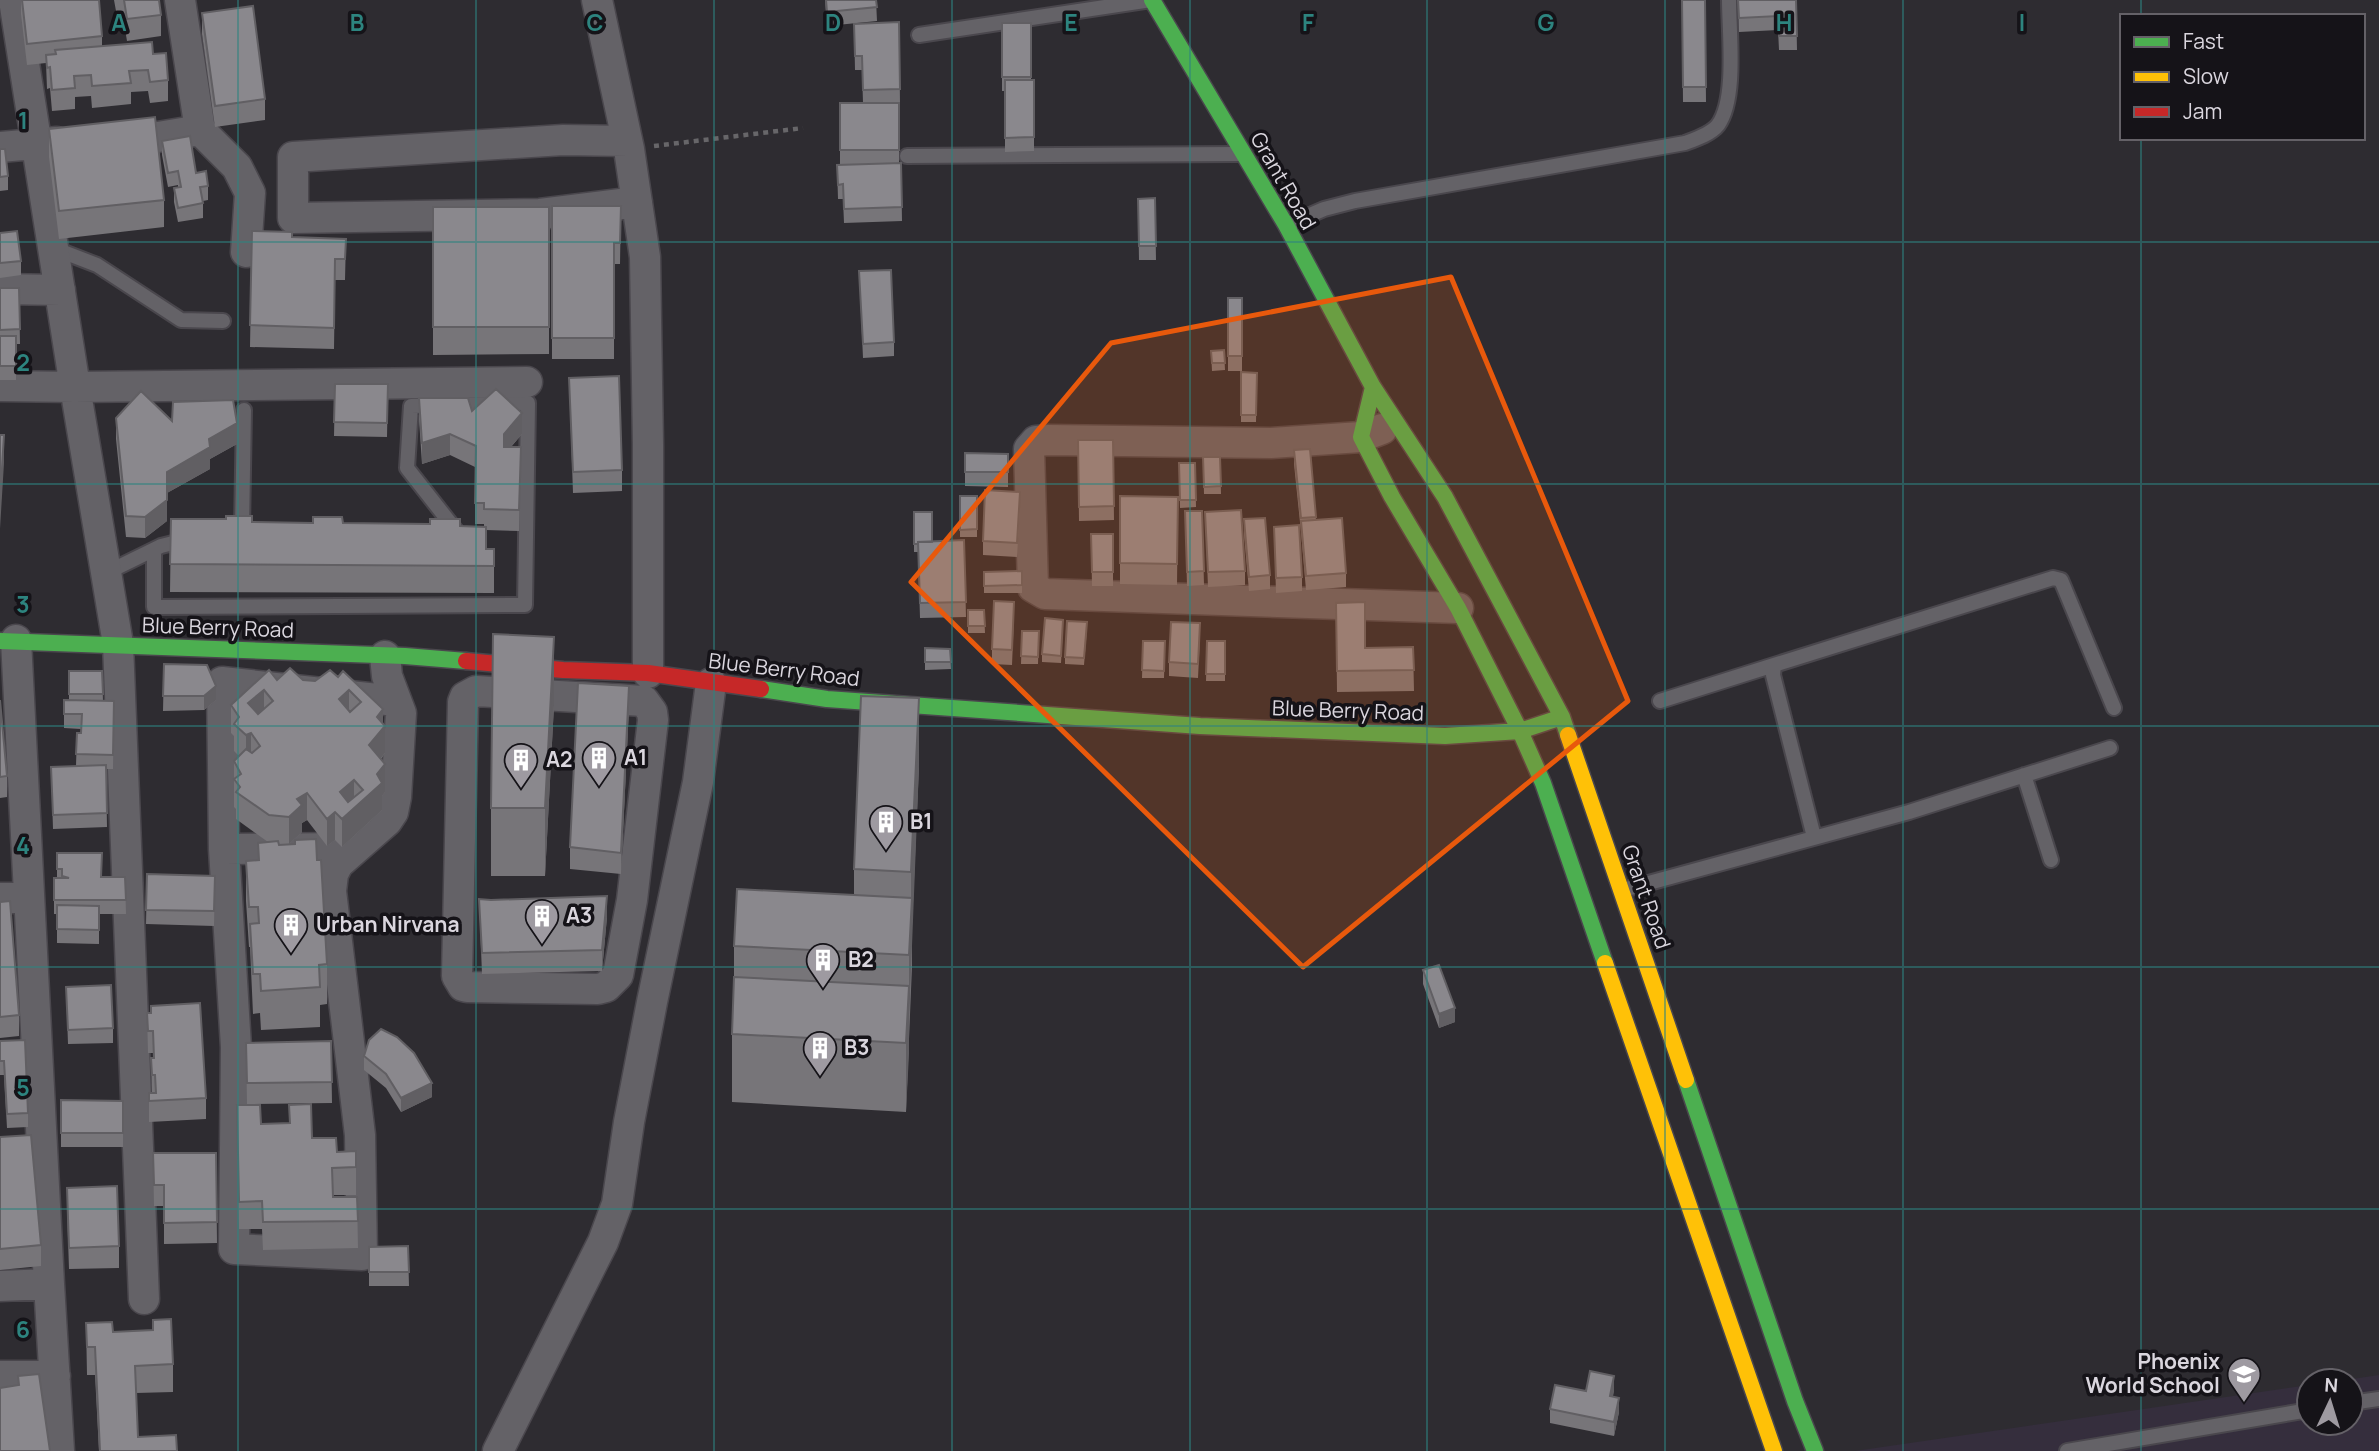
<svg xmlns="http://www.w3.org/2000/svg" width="2379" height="1451" font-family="Manrope,sans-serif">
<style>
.built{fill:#352e3d}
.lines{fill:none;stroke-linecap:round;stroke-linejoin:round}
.lane-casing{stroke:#4a474d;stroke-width:18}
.street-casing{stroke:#4a474d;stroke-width:33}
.fast-casing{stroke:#4a474d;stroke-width:19}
.slow-casing{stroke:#4a474d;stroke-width:19}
.jam-casing{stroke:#4a474d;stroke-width:19}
.path{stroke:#676669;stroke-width:4.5;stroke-dasharray:5 5;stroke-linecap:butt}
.lane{stroke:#646267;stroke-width:14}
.street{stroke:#646267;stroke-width:30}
.fast{stroke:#4caf50;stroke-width:16}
.slow{stroke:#ffc107;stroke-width:16}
.jam{stroke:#c62828;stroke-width:16}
.wall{fill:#777579}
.shaded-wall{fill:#615f63}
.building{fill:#8a888d;stroke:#615f63;stroke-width:2;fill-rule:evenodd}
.marked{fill:#e8590c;fill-opacity:0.2;stroke:#e8590c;stroke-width:5;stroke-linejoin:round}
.grid{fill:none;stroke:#2d847f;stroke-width:2;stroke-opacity:0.55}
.labels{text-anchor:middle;stroke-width:7;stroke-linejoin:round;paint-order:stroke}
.street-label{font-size:21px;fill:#dad6de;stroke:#151318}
.poi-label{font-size:21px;font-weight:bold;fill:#dad6de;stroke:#151318;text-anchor:start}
.grid-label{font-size:23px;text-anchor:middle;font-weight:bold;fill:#2d847f;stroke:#151318;stroke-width:7;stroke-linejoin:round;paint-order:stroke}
</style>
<rect width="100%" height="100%" fill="#2e2c31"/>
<path class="built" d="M2379 1375V1451H1855L2309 1385V1423H2351V1381H2339Z"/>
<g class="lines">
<defs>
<path id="lane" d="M919 35 1151 0
M907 156 1239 154
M1287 225 1324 209 1355 201 1685 143C1696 139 1711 134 1718 125 1737 99 1729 32 1729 0
M53 248 97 265 181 320 223 321
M242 530 244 410
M154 550V607L525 605 528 403 411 406 407 468 458 533
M106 573 161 546 189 539
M1660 701 1774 665
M2024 775 2051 860
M1814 837 1773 675 1774 665 2053 578 2061 580 2114 708
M1623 890 1909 812 2110 748
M2351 1403 2379 1399
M2067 1451 2309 1410"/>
<path id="street" d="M14 0 75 387 118 644 144 1299
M180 0 200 130 237 167 250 193 246 252
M597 0 629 149 645 257 648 445V673
M117 139 158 137 200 130
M627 141 563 140 293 157V218L540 214 637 202
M0 147 57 142
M0 289 60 290
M0 386 75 387 527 382
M1382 429 1361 437 1271 443 1049 440 1036 441 1029 449 1033 587 1045 594 1458 608
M16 640 49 1284 59 1451
M476 691 644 701 652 712 653 720 632 900 618 975 606 987 598 989 467 987 463 986 457 976 463 702 465 697Z
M356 848 224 849 222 682 396 701
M224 849 236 1047 234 1249 362 1255 360 1135 331 891 333 874 338 864 387 821 393 812 396 797 401 713 387 676 385 656
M0 898H29
M0 1286 49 1284
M0 1376H55
M498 1451 603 1242 617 1204 629 1122 652 1002 698 782 711 683"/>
<path id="fast" d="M1152 0 1286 225 1373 387 1445 497 1562 717 1568 735
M1373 387 1361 437 1392 497 1458 608 1520 731 1543 783 1605 963
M0 641 405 656 466 661
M761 689 827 699 1200 726 1445 736 1520 731 1562 717
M1686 1080 1795 1401 1815 1451"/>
<path id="slow" d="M1568 735 1686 1080
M1605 963 1774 1451"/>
<path id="jam" d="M466 661 563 670 648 673 761 689"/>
</defs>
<use href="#lane" class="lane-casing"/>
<use href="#street" class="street-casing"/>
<use href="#fast" class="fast-casing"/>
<use href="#slow" class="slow-casing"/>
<use href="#jam" class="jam-casing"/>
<path class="path" d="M654 146 803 128"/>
<use href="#lane" class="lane"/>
<use href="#street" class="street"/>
<use href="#fast" class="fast"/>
<use href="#slow" class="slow"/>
<use href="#jam" class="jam"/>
</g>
<path class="wall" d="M21 0H99L102 36V46L153 54 168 80V101L150 103 148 91 131 92V104L92 108 91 96 75 97V109L52 111 50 88 47 89 46 63 27 65 21 14Z
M114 0H160V4H159L161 15V36L127 41 122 11H116Z
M825 0H876L877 21 827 26Z
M1682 0H1705L1706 102H1683Z
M1738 0H1796L1797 50H1779L1778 30 1739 32Z
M202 13 265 99V120L215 127 202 34Z
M899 22 900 104H899V163H901L902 221 844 223 843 199H838L837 165 868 164H840V103H863L862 70H855L854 24Z
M1002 23H1031V80H1034V151L1005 152V91H1002Z
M49 129 164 200V227L59 239 49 157Z
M162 141 208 186V200L203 201V218L178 222 174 202V188L178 187V185L168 187 162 155Z
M0 149 8 176V190L0 191Z
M1155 198 1156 260H1139L1138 199Z
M552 206H621L620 264H614V359H552Z
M433 207H549V354L433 355Z
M252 231 292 237 346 239 345 280H335L334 349 250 347Z
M0 233 21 261V275L0 278Z
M859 271 894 342V356L863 358Z
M0 288H19L20 344H16V380H0Z
M1228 298H1242V371H1228Z
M1224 350 1225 370 1212 371 1211 351Z
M1241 372 1257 373 1256 422H1241Z
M569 378 622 470V491L573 493Z
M335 384H388L387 437 334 436Z
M419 398 472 411 522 434 511 447H521L519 531 486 530V549H494V593L170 592 171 519 252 522 484 527V524H475V467L450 455 422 464 419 419Z
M116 418 172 421 237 444 210 459V469L167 493V521L145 538 126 537 116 439Z
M1078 440H1113L1114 520 1079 521Z
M1310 449 1316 520 1346 573V587L1306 590 1301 532 1294 464V450Z
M965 453 1008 454V487L965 486Z
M1203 457H1220L1221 494H1204Z
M1179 463H1195L1196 507 1180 508Z
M960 496H977V537H960Z
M1120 496 1178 497 1177 585 1120 584Z
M1020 506 1017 557 983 555V541Z
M1185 511H1202L1204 585 1187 586Z
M914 512 932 542 964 540 966 617 920 618 918 552H914Z
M1205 512 1245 571V585L1208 587Z
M1244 519 1270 575V589L1249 591 1244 534Z
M1274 527 1302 577V591L1276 593Z
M1091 534H1113V586H1092Z
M1022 571V593H984V572Z
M1336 603 1365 648 1413 647 1414 691 1337 692Z
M968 610H984L985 633H968Z
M1014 617 1012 665 992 664V649Z
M1063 627 1061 663 1042 662V654Z
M1087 629 1084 665 1065 664V657Z
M1022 631H1039L1038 664H1021Z
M1200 637 1198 678 1169 676V662Z
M1143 641H1165L1164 678H1142Z
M1207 641H1225V681H1206Z
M925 648 950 649 951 669 925 670Z
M164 664 216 700 204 710 163 711Z
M330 670 383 723 385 753 381 759 385 792 382 796V810L342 847 335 840 327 846 307 820 302 823V832L289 844 327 964V1004L320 1005V1027L261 1030 260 1013 253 1014 250 947H249L246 901V861L258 860V843L268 842 236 819V809L234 807V761L239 756 234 751V736L231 733V705L277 680 315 681Z
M69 671H102L103 701H114L113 769H106L107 827 53 829 51 767 76 766 77 733H81V729L64 728V700H69Z
M0 700 7 776V797L0 798Z
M554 705 545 876H491V808Z
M629 707 621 874 570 869V847Z
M919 766 912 926V966L906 1112 732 1102V1034L734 983V946L854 895V869Z
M57 853 102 877H125L126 914H99V944L57 943V914H54V878H57Z
M147 874 215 876 214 926 146 924Z
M479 899 607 917 602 971 482 974Z
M0 902 19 1015V1036L0 1038Z
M1423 970 1455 1022 1439 1028 1423 984Z
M66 987 113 1028V1043L68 1044Z
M147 1013 206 1098V1119L149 1122V1093H152L151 1058H153V1053H148Z
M0 1041 28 1113V1127L7 1128 4 1075H0Z
M331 1041 332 1103 247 1104 246 1043Z
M364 1056 432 1097 401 1112 386 1088 364 1070Z
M61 1100 123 1101V1147H61Z
M261 1124 312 1138 337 1152 356 1151V1195H333V1197H357L358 1248 263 1250 262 1229H239L237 1133Z
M0 1137 41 1245V1266L0 1270Z
M153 1153H216L217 1243 164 1244V1206H154Z
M67 1209 119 1246V1268L69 1269Z
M408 1246 409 1286H369V1247Z
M86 1323 113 1332 173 1364V1392L136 1393 138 1437 177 1451H99L95 1375H87Z
M1614 1390 1613 1396 1619 1412 1614 1436 1550 1423V1409L1586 1391Z"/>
<path class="shaded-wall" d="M522 413V434L504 455V434Z
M237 423V444L210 459V469L167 493V521L145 538V517L167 472 209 439Z
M450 434V455L422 464V443Z
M4 435V463L0 529V501Z
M554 637V705L545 876V808Z
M216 686V700L204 710V696Z
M629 686V707L621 874V853Z
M264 690V718L248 731V703Z
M349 690V717L339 699Z
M919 698V766L909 1023V955L911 910V872Z
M383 709V729L385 726V753L369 772V745L377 717Z
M251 733V761L246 763V735Z
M385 764V792L382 796V810L342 847V819Z
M354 780V807L340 819V792Z
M307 793V820L302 823V832L289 844V817L297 799Z
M335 812V840L327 846V819Z
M607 896V917L602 971V950Z
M909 986V1054L906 1112V1043Z
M1455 1008V1022L1439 1028V1014Z
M432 1083V1097L401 1112V1098Z
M1614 1376V1390L1610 1410V1396Z
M1619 1398V1412L1614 1436V1422Z"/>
<path class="building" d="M22 0H99L102 36 27 44Z
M124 0H159L161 15 127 19Z
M826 0H876L877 7 827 12Z
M1682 0H1705L1706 87H1683Z
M1738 0H1796L1797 36H1779L1778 16 1739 18Z
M253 6 265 99 215 106 202 13Z
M899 22 900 89 863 90 862 56H855L854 24Z
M1002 23H1031V77H1002Z
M152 42 153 54 166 53 168 80 150 82 148 70 129 71 131 83 92 86 91 75 74 76 75 88 52 90 50 67 47 68 46 55 56 54 55 50Z
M1005 80H1034V137L1005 138Z
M840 103H899V150H840Z
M155 117 164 200 59 211 49 129Z
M190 136 196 173 206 171 208 186 200 187 203 203 178 208 174 188 181 187 178 171 168 173 162 141Z
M0 149H5L8 176 0 177Z
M901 163 902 207 844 209 843 184 838 185 837 165Z
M1155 198 1156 246H1139L1138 199Z
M552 206H621L620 243H614V338H552Z
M433 207H549V327H433Z
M17 231 21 261 0 263V233Z
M252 231 292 232V237L346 239 345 259H335L334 328 250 325Z
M891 270 894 342 863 344 859 271Z
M0 288H19L20 329 0 330Z
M1228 298H1242V356H1228Z
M0 336H16V366H0Z
M1224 350 1225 363H1212L1211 351Z
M1241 372 1257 373 1256 415H1241Z
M619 376 622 470 573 472 569 378Z
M335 384H388L387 423 334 422Z
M496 389 522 413 504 434V447H521L519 510 484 509V503H475L476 446 450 434 422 443 419 398H468L472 411Z
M141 391 172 421 173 402 233 400 237 423 209 439 210 447 167 472V500L145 517 126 516 116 418Z
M0 435H4L0 501Z
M1078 440H1113L1114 506 1079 507Z
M1310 449 1316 517 1301 518 1294 450Z
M965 453 1008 454V472H965Z
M1203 457H1220L1221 486 1204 487Z
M1179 463H1195L1196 500H1180Z
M985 490 1020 492 1017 543 983 541Z
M960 496H977V529L960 530Z
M1120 496 1178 497 1177 564 1120 563Z
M1241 510 1245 571 1208 572 1205 512Z
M1185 511H1202L1204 571 1187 572Z
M914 512H932V542H918V544H914Z
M226 516H252V522L313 523V517H342L343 523 430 524V519H460V526L486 527V549H494V566L170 564 171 519H226Z
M1265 518 1270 575 1249 577 1244 519Z
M1342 518 1346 573 1306 576 1301 521Z
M1299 525 1302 577 1276 578 1274 527Z
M1091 534H1113V572H1092Z
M964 540 966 602 920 603 918 542Z
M1022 571V585L984 586V572Z
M994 601 1014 602 1012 650 992 649Z
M1365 602V648L1413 647 1414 670 1337 671 1336 603Z
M968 610H984L985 626H968Z
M1045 618 1063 620 1061 656 1042 654Z
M1067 621 1087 622 1084 658 1065 657Z
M1171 622 1200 623 1198 664 1169 662Z
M1022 631H1039L1038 657 1021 656Z
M493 634 554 637 545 808H491Z
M1143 641H1165L1164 671 1142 670Z
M1207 641H1225V674H1206Z
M925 648 950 649 951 662H925Z
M164 664 207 665 216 686 204 696H163Z
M290 668 303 680 315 681 330 670 338 677 343 671 383 709 377 717 385 726 369 745 385 764 377 774 382 783 342 819 335 812 327 819 307 793 297 799 302 805 289 817 269 815 236 792 240 787 234 779 241 774 234 761 246 749 252 753 260 746 251 733 246 735 234 724 239 717 231 705 269 670 277 680ZM264 690 273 701 258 714 248 703ZM349 690 361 702 350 712 339 699ZM354 780 363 790 348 802 340 792Z
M69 671H102L103 694H69Z
M578 683 629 686 621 853 570 847Z
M861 696 919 698 911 872 854 869Z
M0 700 7 776 0 777Z
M64 700 114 701 113 755 76 754 77 733H81L82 714H64Z
M106 765 107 813 53 815 51 767Z
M316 839 317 860H321L327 964 319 965 320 987 261 991 260 974H253L250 924 259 923 258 907H249L246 861 259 860 258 843 278 841 279 845 295 844V840Z
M57 853H102L101 877H125L126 900H54V878H69L62 876V869H57Z
M147 874 215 876 214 911 146 910Z
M737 889 912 898 909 955 734 946Z
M607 896 602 950 482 953 479 899 491 900Z
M10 901 19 1015 0 1017V902Z
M57 905 99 906V930L57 929Z
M1439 965 1455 1008 1439 1014 1423 970Z
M734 977 909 986 906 1043 732 1034Z
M111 985 113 1028 68 1030 66 987Z
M200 1003 206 1098 149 1101V1093H156L155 1075H152L151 1058H154L153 1031H148L147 1013H151V1006Z
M381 1029 397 1037 414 1053 432 1083 401 1098 386 1074 364 1056 369 1040Z
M25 1040 28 1113 7 1114 4 1061H0V1041Z
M331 1041 332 1082 247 1083 246 1043Z
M61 1100 123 1101V1133H61Z
M311 1104 312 1138H336L337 1152 356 1151V1167L332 1168 333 1197H357L358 1221 263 1222 262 1201 239 1202 237 1105H260L261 1124 290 1123 289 1105Z
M31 1135 41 1245 0 1249V1137Z
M153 1153H216L217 1222 164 1223V1185H154Z
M117 1186 119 1246 69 1248 67 1188Z
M408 1246 409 1272H369V1247Z
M171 1319 173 1364 135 1366 138 1437 176 1435 177 1451H100L95 1347H87L86 1323 112 1322 113 1332 153 1330V1320Z
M1590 1371 1614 1376 1610 1396 1619 1398 1614 1422 1550 1409 1555 1385 1586 1391Z
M39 1374 50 1451H0V1388L19 1385 18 1376Z"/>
<path class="marked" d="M1451 277 1628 701 1303 967 911 582 1111 343Z"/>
<path class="grid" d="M238 0V1451M476 0V1451M714 0V1451M952 0V1451M1190 0V1451M1427 0V1451M1665 0V1451M1903 0V1451M2141 0V16M2141 138V1451M0 242H2379M0 484H2379M0 726H2379M0 967H2379M0 1209H2379"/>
<defs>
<symbol id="building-pin" viewBox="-11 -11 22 30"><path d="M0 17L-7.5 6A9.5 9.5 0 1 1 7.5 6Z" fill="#9e9aa1" stroke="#151318"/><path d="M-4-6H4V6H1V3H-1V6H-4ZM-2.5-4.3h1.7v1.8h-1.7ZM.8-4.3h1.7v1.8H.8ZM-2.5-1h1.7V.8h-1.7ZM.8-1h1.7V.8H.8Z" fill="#fff"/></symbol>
<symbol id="school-pin" viewBox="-11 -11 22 30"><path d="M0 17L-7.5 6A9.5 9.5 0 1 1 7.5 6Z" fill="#9e9aa1" stroke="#151318"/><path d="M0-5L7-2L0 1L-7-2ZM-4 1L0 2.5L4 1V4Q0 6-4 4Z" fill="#fff"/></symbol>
</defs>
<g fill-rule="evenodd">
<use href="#building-pin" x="580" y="739" width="38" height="52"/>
<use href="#building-pin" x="502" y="741" width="38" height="52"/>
<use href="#building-pin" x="867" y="803" width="38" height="52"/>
<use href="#building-pin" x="523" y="897" width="38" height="52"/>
<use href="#building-pin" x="272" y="906" width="38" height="52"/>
<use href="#building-pin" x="804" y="941" width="38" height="52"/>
<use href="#building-pin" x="801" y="1029" width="38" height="52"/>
<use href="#school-pin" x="2225" y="1355" width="38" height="52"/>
</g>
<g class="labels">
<g class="street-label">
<text transform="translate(1283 181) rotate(60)" y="7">Grant Road</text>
<text transform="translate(218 628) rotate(2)" y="7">Blue Berry Road</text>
<text transform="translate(784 670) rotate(7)" y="7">Blue Berry Road</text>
<text transform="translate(1348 711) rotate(2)" y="7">Blue Berry Road</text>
<text transform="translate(1646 897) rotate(71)" y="7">Grant Road</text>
</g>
<g class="poi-label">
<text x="624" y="765">A1</text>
<text x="546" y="767">A2</text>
<text x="910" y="829">B1</text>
<text x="566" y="923">A3</text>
<text x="316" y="932">Urban Nirvana</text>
<text x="848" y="967">B2</text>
<text x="844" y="1055">B3</text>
<text x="2220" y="1369" text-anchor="end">Phoenix<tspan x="2220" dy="24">World School</tspan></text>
</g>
</g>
<g class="grid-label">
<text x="119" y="31">A</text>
<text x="357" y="31">B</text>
<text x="595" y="31">C</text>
<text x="833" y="31">D</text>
<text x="1071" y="31">E</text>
<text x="1308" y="31">F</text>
<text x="1546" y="31">G</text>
<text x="1784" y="31">H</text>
<text x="2022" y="31">I</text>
<text x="23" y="129">1</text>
<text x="23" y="371">2</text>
<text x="23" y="613">3</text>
<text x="23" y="854">4</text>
<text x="23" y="1096">5</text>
<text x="23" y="1338">6</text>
</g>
<rect x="2120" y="14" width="245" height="126" fill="#151318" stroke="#646167" stroke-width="2"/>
<rect x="2134" y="37" width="35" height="10" fill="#4caf50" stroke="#646167" stroke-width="2"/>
<text x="2183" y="49" font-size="21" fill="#dad6de">Fast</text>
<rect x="2134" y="72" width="35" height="10" fill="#ffc107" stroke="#646167" stroke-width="2"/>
<text x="2183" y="84" font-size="21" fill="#dad6de">Slow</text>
<rect x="2134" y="107" width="35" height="10" fill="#c62828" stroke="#646167" stroke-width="2"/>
<text x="2183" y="119" font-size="21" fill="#dad6de">Jam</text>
<g transform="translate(2330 1402) rotate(4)"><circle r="33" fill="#151318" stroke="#646167" stroke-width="2"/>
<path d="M0-5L12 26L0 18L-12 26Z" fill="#9e9aa1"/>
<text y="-10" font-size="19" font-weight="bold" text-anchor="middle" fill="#dad6de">N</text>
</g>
</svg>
